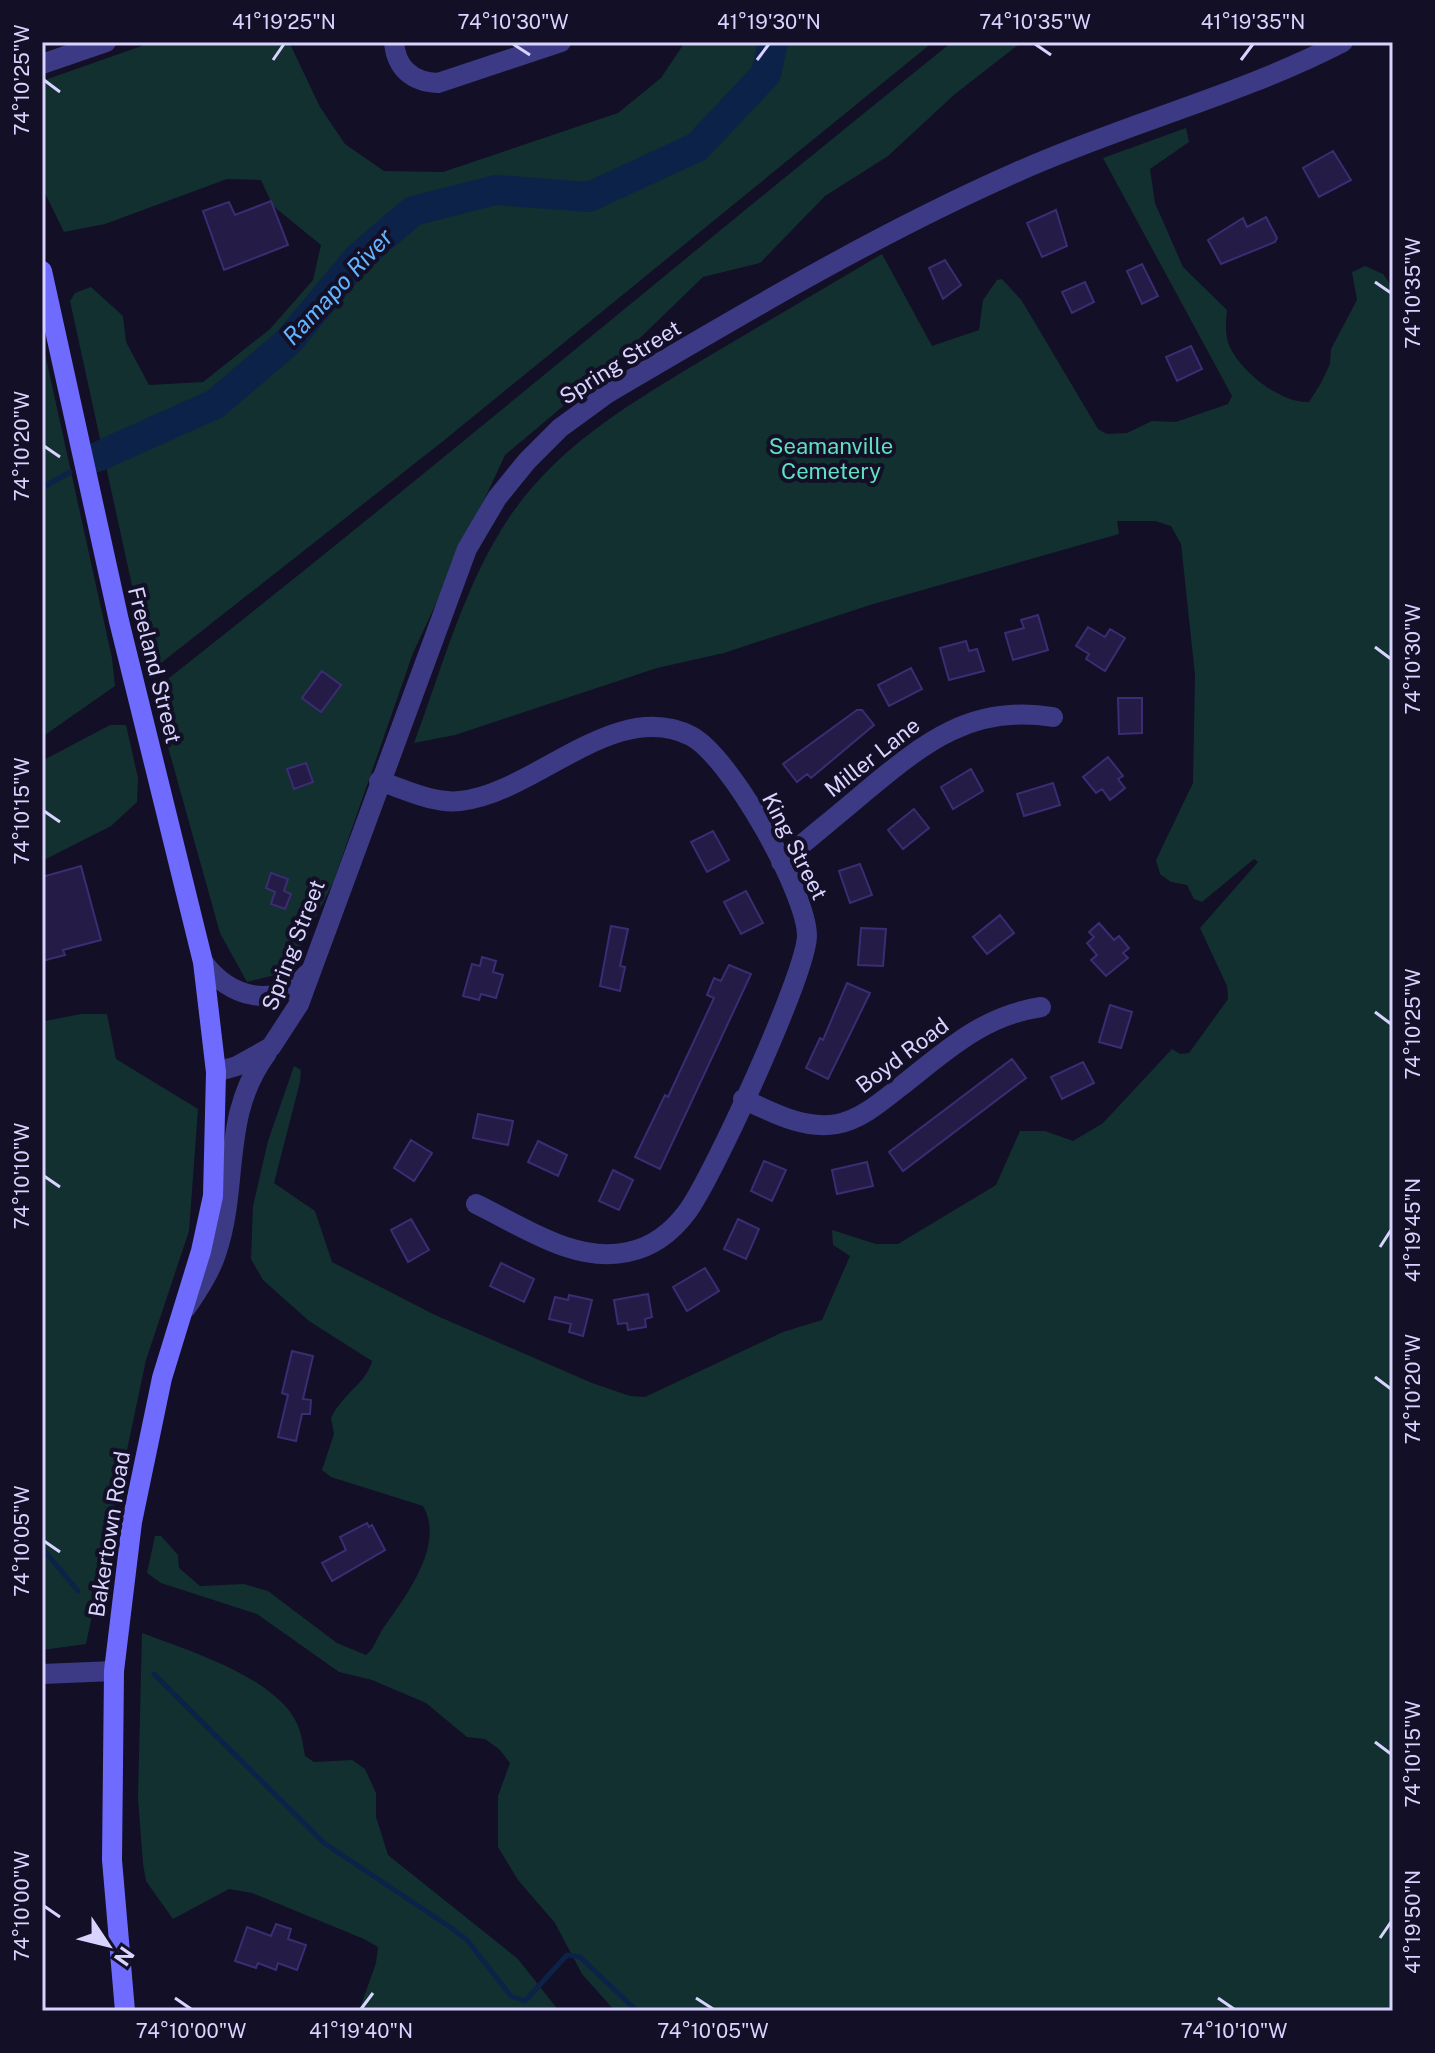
<svg xmlns="http://www.w3.org/2000/svg" width="1435" height="2053" font-family="'Public Sans',sans-serif">
<style>
.green{fill:#12302f}
.lines{fill:none;stroke-linecap:round;stroke-linejoin:round}
.stream{stroke:#0c2248;stroke-width:5}
.river{stroke:#0c2248;stroke-width:30}
.building{fill:#241b47;stroke:#3b2d73;stroke-width:2}
.minor{stroke:#3d3a85;stroke-width:20}
.tertiary{stroke:#3d3a85;stroke-width:20}
.secondary{stroke:#6f6bff;stroke-width:20}
.ticks{fill:none;stroke:#d9d4ff;stroke-width:3}
.labels{text-anchor:middle;stroke-width:8;stroke-linejoin:round;paint-order:stroke}
.street-label{font-size:22px;fill:#d9d4ff;stroke:#130f26}
.park-label{font-size:22px;fill:#5fe0c0;stroke:#130f26}
.water-label{font-size:24px;font-style:italic;fill:#62b6ff;stroke:#130f26}
.neatline{fill:none;stroke:#d9d4ff;stroke-width:3}
.ticks-label{font-size:20px;text-anchor:middle;fill:#d9d4ff}
</style>
<rect width="100%" height="100%" fill="#130f26"/>
<path class="green" d="M153 42H289L320 107 345 144 384 171 443 172 618 113 661 78 685 42H933L442 442 156 667 148 659 70 301 75 293 91 287 123 316 126 342 149 385 203 382 270 329 313 280 321 245 273 206 261 180 227 179 105 224 64 232 42 187V81Z
M952 42H1022L955 94 888 156 825 196 760 263 703 277 611 366 505 455 413 653 333 883 287 972 247 982 220 933 168 747 159 686C427 475 687 255 952 42Z
M1186 128 1189 142 1150 169 1155 203 1183 267 1227 310C1226 319 1225 333 1228 342 1236 368 1280 404 1309 402L1321 383 1330 364 1331 349 1357 300 1352 272 1365 266 1383 274 1393 288V2011H615L582 1974 555 1923 518 1880 498 1847V1796L510 1763 499 1749 485 1739 467 1737 426 1703 372 1680 339 1672 257 1614 161 1583 147 1573 155 1536H161L178 1555 179 1568 200 1586 244 1584 268 1591 337 1643 366 1655C374 1649 377 1638 382 1630 404 1598 446 1546 423 1506L331 1477 322 1470 334 1434 331 1418C343 1393 366 1384 372 1361L309 1321 263 1280 251 1259 253 1206 268 1141 294 1066 301 1070 300 1082 274 1183 315 1211 332 1262 435 1315 592 1383 630 1396 645 1397 783 1332 822 1320 850 1256 833 1245 832 1230 876 1244H898L996 1185 1020 1131H1045L1073 1141 1103 1123 1172 1049 1180 1054 1189 1053 1228 999 1227 986 1200 928 1258 862 1254 859 1202 902 1194 899 1187 885 1171 882 1160 874 1156 860 1193 783 1195 675 1181 544 1171 526 1155 521H1117L1119 534 870 605 724 653 657 668 455 735 414 743C443 666 466 577 515 509 565 440 638 399 709 356 767 322 824 288 882 254L932 346 979 330 983 300 997 280 1002 279 1022 301 1098 429 1107 434 1127 433 1152 421 1176 422 1228 404 1232 396 1103 158Z
M42 340 112 658 115 686 42 737Z
M110 725H126L138 778 137 802 111 826 42 861V761Z
M81 1014H107L116 1059 198 1109 189 1231 146 1360 86 1644 42 1650V1017L45 1021Z
M142 1633C187 1650 279 1678 298 1726 302 1735 303 1746 305 1756L314 1762 352 1760 365 1769 376 1793V1817L388 1855 518 1959 559 2011H359L376 1963 378 1947 364 1939 252 1893 229 1889 173 1919 146 1881 143 1864 138 1798Z"/>
<g class="lines">
<path class="stream" d="M42 488 70 472
M42 1548 78 1591
M154 1674 324 1843 450 1927 467 1940 511 1996 525 2001 567 1955 580 1957 637 2011"/>
<path class="river" d="M97 457 215 404 288 342 357 259 413 211 496 190 589 197 697 147 766 74 773 42"/>
</g>
<path class="building" d="M1333 151 1351 180 1319 197 1303 168Z
M271 201 288 245 224 270 203 211 229 202 235 215Z
M1056 210 1067 246 1042 257 1027 223Z
M1266 217 1277 238 1275 242 1221 264 1208 240 1243 218 1247 227Z
M945 260 961 285 943 299 929 268Z
M1142 264 1158 296 1142 304 1127 271Z
M1085 282 1094 302 1072 313 1062 292Z
M1191 346 1202 369 1177 381 1166 357Z
M1038 615 1048 650 1013 660 1005 633 1024 628 1021 620Z
M1088 627 1105 637 1110 629 1125 638 1105 671 1086 659 1089 654 1076 646Z
M966 641 969 651 977 649 984 671 949 680 940 648Z
M911 668 922 689 889 706 878 685Z
M322 671 341 685 321 712 302 698Z
M1118 698H1142V733L1119 734Z
M857 710H862L874 725 811 778 807 774 797 782 783 764Z
M1108 757 1123 776 1118 779 1125 788 1110 800 1102 789 1096 793 1083 777Z
M306 763 313 782 294 789 287 769Z
M971 769 983 791 953 809 941 787Z
M1053 783 1060 805 1024 816 1017 794Z
M914 809 929 828 903 849 888 830Z
M713 831 729 860 707 872 691 842Z
M860 864 872 895 850 903 839 871Z
M81 866 101 940 63 950 65 955 42 961V877Z
M271 873 288 879 284 891 291 894 285 909 271 904 275 892 266 888Z
M746 891 763 923 741 934 724 902Z
M1000 915 1014 933 987 954 973 937Z
M1099 923 1114 940 1119 936 1129 948 1123 953 1128 958 1106 976 1091 960 1097 955 1087 943 1094 937 1089 932Z
M611 926 628 929 620 966 625 967 620 991 600 986Z
M861 928 886 929 883 966 858 965Z
M482 957 496 961 493 972 503 975 496 998 481 994 479 1000 463 996 472 964 480 966Z
M729 965 751 974 660 1169 635 1157 665 1095 668 1097 714 998 707 995 714 978 721 981Z
M847 983 870 993 828 1079 806 1068 820 1038 823 1040Z
M1110 1005 1132 1012 1121 1048 1099 1042Z
M1012 1059 1026 1078 903 1171 889 1152Z
M1083 1062 1094 1083 1062 1099 1051 1077Z
M478 1114 513 1121 508 1145 473 1138Z
M411 1140 432 1153 414 1181 394 1168Z
M538 1141 567 1155 558 1176 528 1162Z
M764 1161 786 1170 772 1201 751 1191Z
M867 1162 873 1186 837 1194 832 1170Z
M613 1170 633 1180 619 1210 599 1201Z
M411 1219 429 1250 408 1262 391 1230Z
M738 1219 759 1229 746 1259 724 1249Z
M501 1263 534 1279 524 1302 490 1286Z
M705 1268 719 1291 687 1311 673 1287Z
M648 1294 652 1317 645 1319 646 1327 628 1330 627 1323 618 1324 614 1300Z
M569 1295 592 1300 583 1336 569 1332 571 1324 549 1319 555 1297 568 1300Z
M292 1351 313 1356 303 1399 311 1400 310 1414H302L296 1441 278 1437 288 1395 282 1393Z
M367 1523 369 1527 372 1525 385 1550 332 1581 322 1563 346 1550 340 1537Z
M276 1924 291 1929 288 1939 306 1945 297 1970 278 1963 276 1970 258 1963 256 1968 235 1961 247 1927 271 1936Z"/>
<g class="lines">
<path class="minor" d="M394 42C396 68 412 82 438 83L561 42
M42 64 106 42
M379 781C404 789 433 804 460 801 534 794 615 697 691 736 730 756 807 893 807 936 806 974 712 1179 687 1212 672 1232 653 1247 628 1252 575 1264 522 1226 476 1204
M781 862C809 838 838 815 866 791 925 742 972 704 1053 717
M743 1099C772 1112 803 1130 837 1124 860 1120 881 1102 900 1087 946 1051 982 1016 1041 1007
M42 1674 114 1671"/>
<path class="tertiary" d="M203 962C229 997 275 1011 307 974
M216 1072 237 1066 271 1047 299 1004 467 549 497 498 527 461 560 428 608 393C741 315 876 234 1017 172 1124 124 1238 96 1343 42
M186 1308C198 1291 210 1273 216 1254 240 1184 220 1116 267 1053"/>
<path class="secondary" d="M42 271 119 621 203 962 216 1072 213 1196 201 1251 162 1378 132 1522 114 1671 112 1860 125 2011"/>
</g>
<path class="ticks" d="M513 44 530 55M1035 44 1051 55M273 60 284 44M757 60 769 44M1241 60 1253 44M44 80 60 92M1375 282 1391 293M44 446 60 457M1375 647 1391 659M44 811 60 822M1375 1012 1391 1024M44 1176 60 1187M1380 1247 1391 1230M1375 1377 1391 1389M44 1541 60 1552M1375 1742 1391 1754M44 1906 60 1917M1380 1938 1391 1922M175 1998 191 2009M696 1998 713 2009M1218 1998 1234 2009M361 2009 373 1993"/>
<g class="labels">
<g class="street-label">
<text transform="translate(620 362) rotate(-32)" y="8">Spring Street</text>
<text transform="translate(155 665) rotate(76)" y="8">Freeland Street</text>
<text transform="translate(872 757) rotate(-38)" y="8">Miller Lane</text>
<text transform="translate(795 846) rotate(63)" y="8">King Street</text>
<text transform="translate(293 945) rotate(-69)" y="8">Spring Street</text>
<text transform="translate(902 1055) rotate(-37)" y="8">Boyd Road</text>
<text transform="translate(109 1534) rotate(-81)" y="8">Bakertown Road</text>
</g>
<g class="park-label">
<text x="831" y="454">Seamanville<tspan x="831" dy="25">Cemetery</tspan></text>
</g>
<g class="water-label">
<text transform="translate(338 287) rotate(-47)" y="8">Ramapo River</text>
</g>
</g>
<rect width="1435" height="2053" fill="none" stroke="#130f26" stroke-width="88"/>
<g transform="translate(108 1945) rotate(125)" stroke="#130f26" stroke-width="6" paint-order="stroke">
<path d="M0-6L14 30L0 20L-14 30Z" fill="#d9d4ff"/>
<text y="-12" font-size="22" font-weight="bold" text-anchor="middle" fill="#d9d4ff">N</text>
</g>
<rect x="44" y="44" width="1347" height="1965" class="neatline"/>
<g class="ticks-label">
<text x="284" y="29">41°19'25"N</text>
<text x="513" y="29">74°10'30"W</text>
<text x="769" y="29">41°19'30"N</text>
<text x="1035" y="29">74°10'35"W</text>
<text x="1253" y="29">41°19'35"N</text>
<text transform="translate(22 80) rotate(-90)" y="7">74°10'25"W</text>
<text transform="translate(1413 293) rotate(-90)" y="7">74°10'35"W</text>
<text transform="translate(22 446) rotate(-90)" y="7">74°10'20"W</text>
<text transform="translate(1413 659) rotate(-90)" y="7">74°10'30"W</text>
<text transform="translate(22 811) rotate(-90)" y="7">74°10'15"W</text>
<text transform="translate(1413 1024) rotate(-90)" y="7">74°10'25"W</text>
<text transform="translate(22 1176) rotate(-90)" y="7">74°10'10"W</text>
<text transform="translate(1413 1230) rotate(-90)" y="7">41°19'45"N</text>
<text transform="translate(1413 1389) rotate(-90)" y="7">74°10'20"W</text>
<text transform="translate(22 1541) rotate(-90)" y="7">74°10'05"W</text>
<text transform="translate(1413 1754) rotate(-90)" y="7">74°10'15"W</text>
<text transform="translate(22 1906) rotate(-90)" y="7">74°10'00"W</text>
<text transform="translate(1413 1922) rotate(-90)" y="7">41°19'50"N</text>
<text x="191" y="2038">74°10'00"W</text>
<text x="361" y="2038">41°19'40"N</text>
<text x="713" y="2038">74°10'05"W</text>
<text x="1234" y="2038">74°10'10"W</text>
</g>
</svg>
